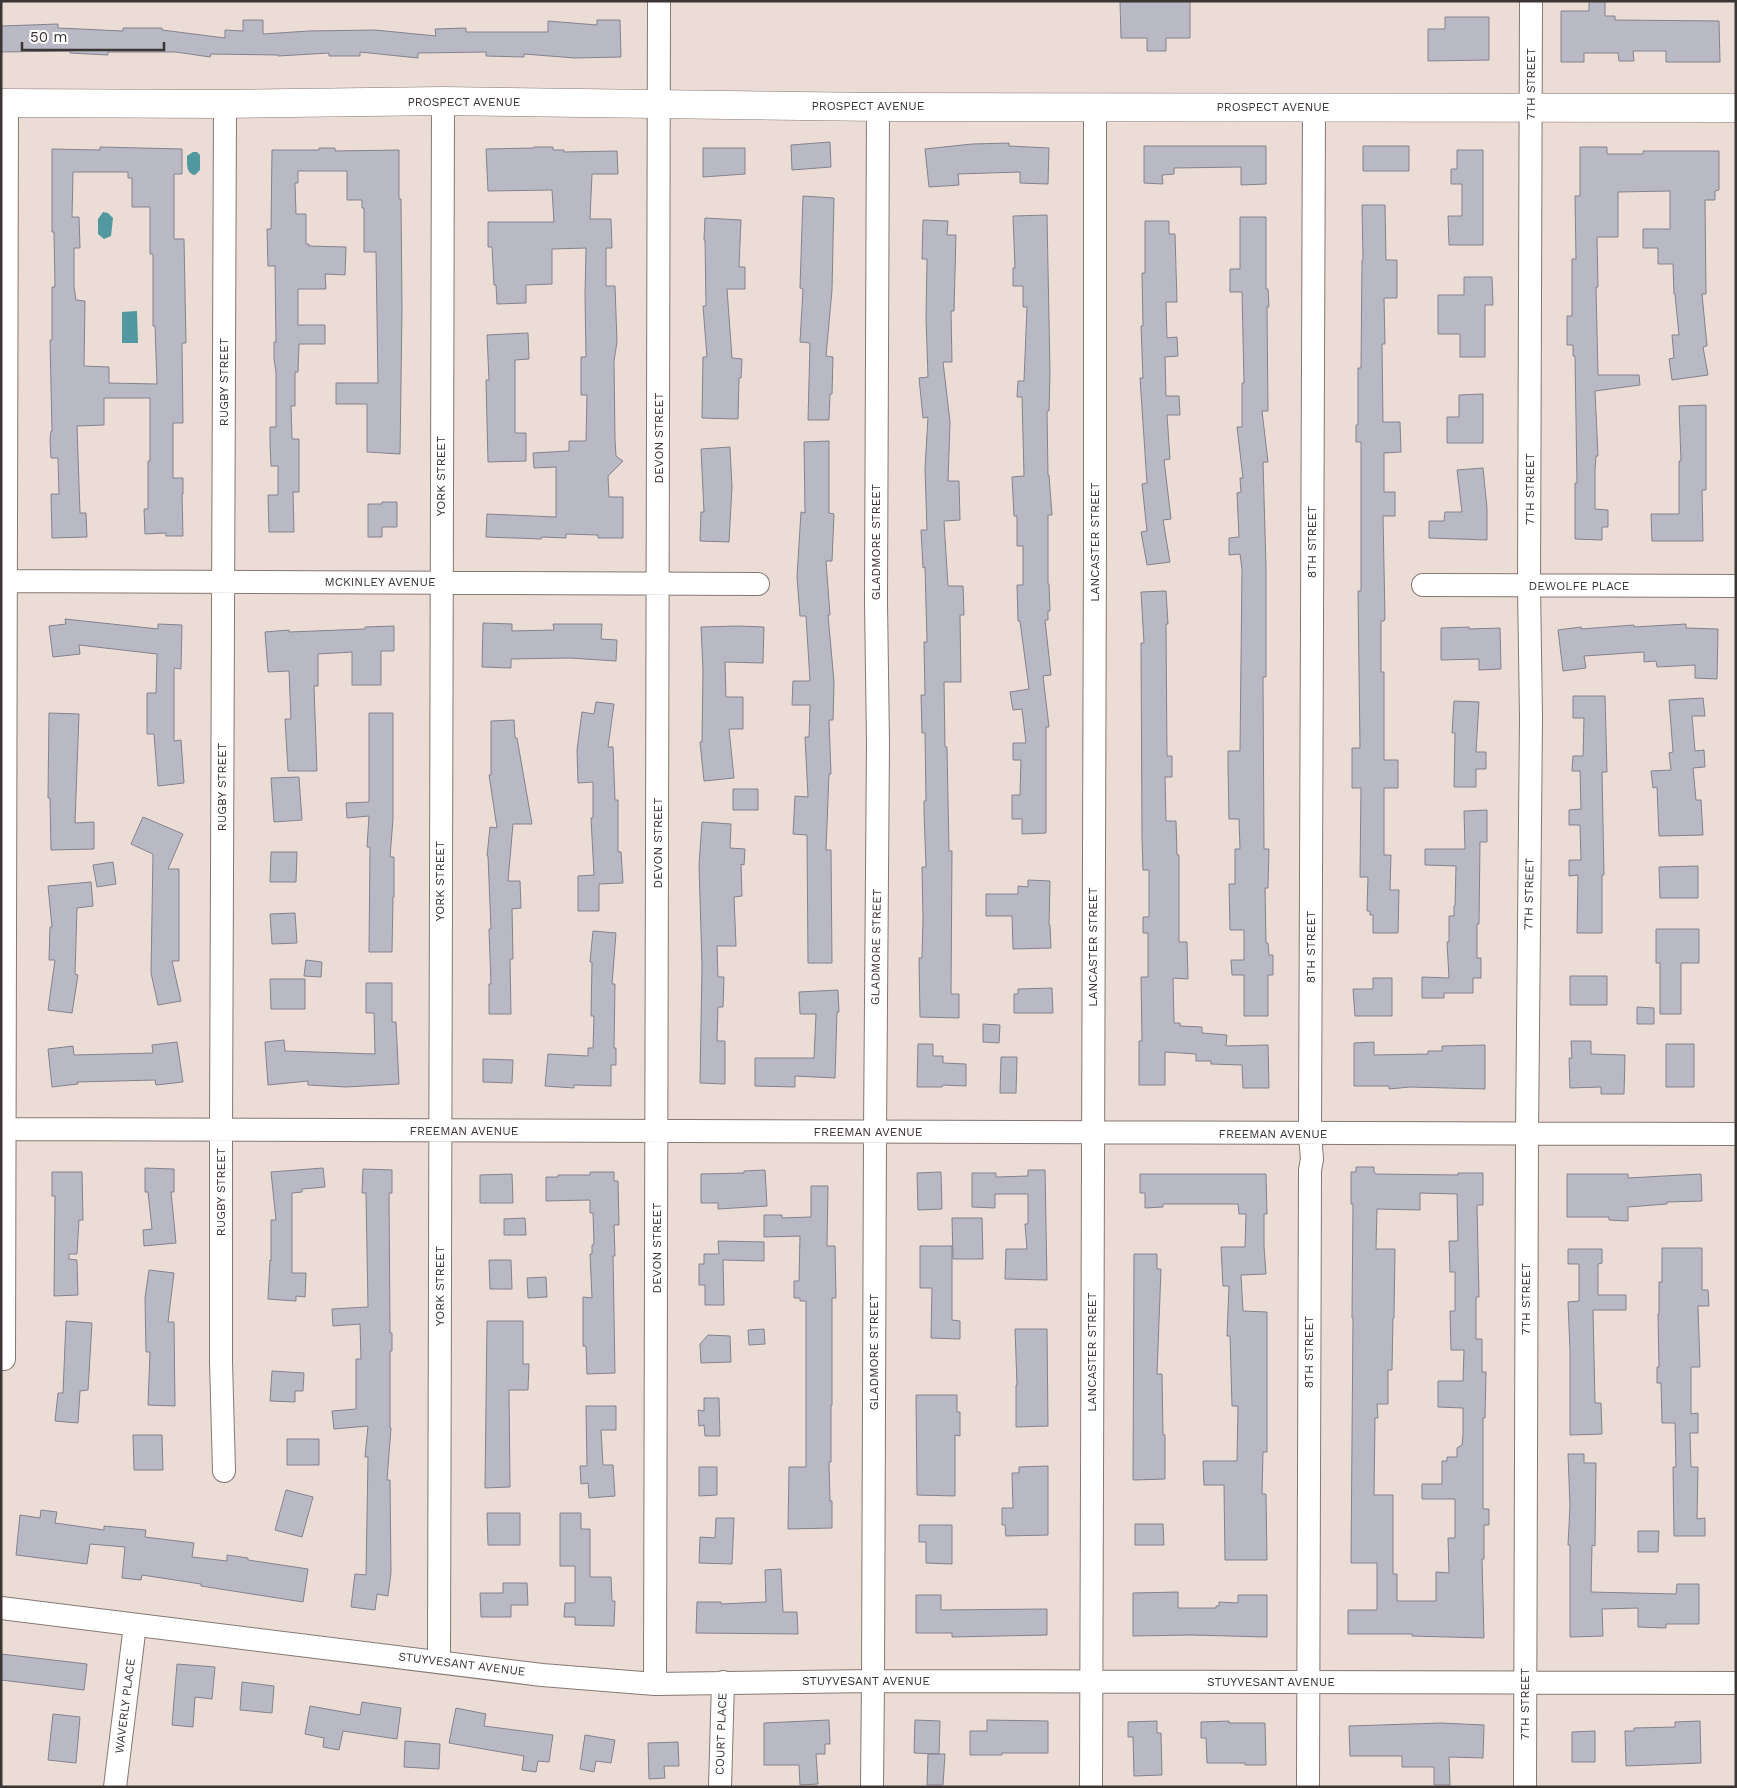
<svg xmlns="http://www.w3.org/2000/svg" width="1737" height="1788" font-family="'Work Sans',sans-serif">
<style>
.water{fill:#5198a0}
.building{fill:#b9b8c5;stroke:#84828e;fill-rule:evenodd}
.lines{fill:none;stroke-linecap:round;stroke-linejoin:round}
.street-casing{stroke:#857872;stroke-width:24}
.secondary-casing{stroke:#857872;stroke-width:29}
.street{stroke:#fff;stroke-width:22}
.secondary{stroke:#fff;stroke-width:28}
.labels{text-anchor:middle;stroke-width:4.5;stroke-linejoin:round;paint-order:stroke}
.street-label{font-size:12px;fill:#3b3533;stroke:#fff}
</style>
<rect width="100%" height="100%" fill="#ebddd6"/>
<path class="water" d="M193 152H197L200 155V170L195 175C186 174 187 164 187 156Z
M103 212 108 213 113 218 111 236 104 239 98 234V219Z
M137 311 138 343H122V312Z"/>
<path class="building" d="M1120 1H1190V38H1166V51H1147V38H1121Z
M1589 1H1605V16H1615V20L1719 21 1720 62H1666V51H1633L1634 61H1619L1618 53H1584V62H1561V11H1589Z
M1445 17H1489V60L1428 61V29H1445Z
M243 20H263V34L309 31 375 30 436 36 435 29 466 28V32H548V21L597 25V20H620L621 57 575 58 524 54V57L486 56V52L418 53V58L360 52V56H329V53L278 56V55L211 54 210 57 176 52H108V55L70 53V51L1 52V26L58 24V28L123 31V28H162V30L225 38V30L243 31Z
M830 142 831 167 792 170 791 145Z
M1009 143V146L1049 148 1048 184 1020 183V172L958 174 959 185 929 187 925 149 972 144Z
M1144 146H1266V184L1241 185V167L1174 168V174L1162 175 1163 184 1144 183Z
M1363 146H1409V171H1363Z
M100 147 182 149V174H174V239H184L186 343H182L183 423H173V478H183V494H182L183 536H166V533L145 534 144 509H148V461H150V398H104V425L77 426 80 513H86L87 537 52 538 51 494H59L58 458H51L50 440 51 431H52L50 340H52V287H55L54 232H52V149L100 150ZM73 172H128V178H132V207H150V254H153V326H155L157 384 109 383V367L84 366 85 301 76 300 74 287V248H80L79 217H72Z
M534 147H553V150H564V152L617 151 618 174H592L590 219H611L612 248H606V286H615L617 342 614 361 615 440 616 456 623 461 608 476 609 497H623V538H598V535L566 534V538L542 537 541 539 486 537 487 514 556 517V467L534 468 533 453 569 451V441H586L587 395H581V357H586L585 295 586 248 552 249V284L526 285V303L497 304 496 285H494L492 247H488V222H554L552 190 488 191 486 149 534 148Z
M1580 147H1607V154H1643V151H1719V190L1715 191V200H1705L1706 294H1702L1707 346 1703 347 1708 375 1672 380 1669 359 1674 358 1672 335H1679L1675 294H1674L1673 264H1658V248H1643V229H1670V191L1618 192V237H1597L1598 287H1596L1598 375H1639L1640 385 1595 391 1598 456H1596L1595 469V509L1608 510V527H1602V540L1575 539V483H1577L1575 356H1573V345H1567V316H1572V259H1576L1575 196H1580Z
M319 148H335V151L399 150V199H401L402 309 400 454 367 452V404H336V383H378L376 252H364V208H362V200H347V171H298V183H295L296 214H306V244H309V246L346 247 345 275 325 274 326 289H298V325H325V344H299L298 372H295V406H291L292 439H299V492H293L294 532H269L268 495H278V466H271L270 444V427H276V372L274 359V342H276L275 266H268L267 229H271L272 150H319Z
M703 148H745V174L703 177Z
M1457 150H1483V245H1449L1448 216H1462V184H1451V169H1457Z
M803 196 834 198 832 290 826 356 833 357 832 394H830L829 420H808L810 343 800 342 803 289 800 288Z
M1362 205H1385L1386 260H1397V298H1384L1385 344H1382L1383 422H1400L1401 452 1384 453V492H1395V516H1383L1385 618 1384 621H1381V672H1384V760H1398V788H1384V855H1391L1390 890H1399L1398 933H1373V915H1370V911H1367L1368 877H1360L1361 788H1352V748H1360L1358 591H1361V442H1356V425H1358V368H1361L1362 260H1363Z
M1047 215 1050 373 1049 411H1047L1048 475H1049L1052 515H1048V584H1049L1050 611H1048V620H1045L1051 675 1043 676 1049 727H1046V833L1022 834V819H1012V795H1020L1021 760H1013V743H1026L1022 709 1013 710 1010 692 1029 689 1020 621H1018L1017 585H1023V546H1017V516H1014L1012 477 1024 476 1022 397H1017L1018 381H1024L1027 307H1023V286H1013V268H1015L1013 216Z
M1240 217H1266V289H1268L1269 307H1267L1268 411H1262L1268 462H1263L1266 567V677H1263L1264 849H1269L1268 888H1265L1266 943H1268L1269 955H1273V975H1268V1016H1244V975H1232L1231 960H1244V930H1230L1229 884H1235V849H1240L1239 819H1229L1228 767V751H1240L1242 569 1240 554 1229 555V538L1239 537 1237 493 1241 492 1240 478H1243L1237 427H1242V383H1244L1242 292H1230V269H1240Z
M705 218 741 220 739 267H745V289H727L732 358 742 359 741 378H739L738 419 702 418 703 357H707L703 306H706L705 240H704Z
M923 220 948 221 947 235H956L954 311H951L952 362H943L950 422 948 481H959L960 520 944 521 948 586H963L964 615H960L961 682H944L945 747H947L949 851H952L951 994H959V1018L920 1017 919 958H922L923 918 922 867H926L924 811V801H926L925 733H922L921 695H925L924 642H927L925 567 923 568 921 530H927L925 469 928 417 923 418 919 378 928 377 926 318 927 259H922Z
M1145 221H1169V234H1175L1177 302H1166L1167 338 1177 337 1178 356 1165 357 1166 396H1179L1180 415H1167L1170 459 1164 460 1171 519 1163 520 1170 562 1147 565 1141 532 1147 531 1142 484 1147 483 1140 378H1143L1141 326H1143L1142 273H1145Z
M1464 277H1492L1493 305H1485V357H1460V334H1438V295H1464Z
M528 333 529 359 515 360V433H526V461L488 462 486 380H489L487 335Z
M1483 394V443H1447V417H1459V395Z
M1706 405V490H1702L1703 541H1652L1651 514H1679V461H1681L1679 406Z
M829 441V513L834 514 832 561H826L830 615H828L834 682 833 720H829L831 774H829L826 850H831L832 963H808L807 835 793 834 795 796 808 797 805 737H809L810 705H792L793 681H810L806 616H800L797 577 801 512 805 513 804 442Z
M730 447 732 487 729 542 700 541 701 512H704L701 449Z
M1483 468 1487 508V540L1429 538V521H1444L1445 512H1462L1457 470Z
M382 502H397V527H382V537H368V504H382Z
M1166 591 1168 624H1166L1167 756H1172V777H1165L1166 821H1176L1177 855H1179V942H1187L1188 979 1173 978 1174 1023H1180V1026L1202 1027V1033L1227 1035 1226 1046 1268 1045 1269 1088H1243L1242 1065 1211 1064V1061H1196V1054L1165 1052V1085H1139V1041H1142L1141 977H1148V933H1143V917H1149V870H1143L1142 838 1141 643H1144L1141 592Z
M65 619 158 629V624L182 625 181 669 174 668V741L181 740 184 783 158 786 154 734H147V693H156L157 654 79 645 80 654 53 657 49 626 66 624Z
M483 623 512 624V631L554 630 553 624H602L601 639 617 640 616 661 570 658 511 659V668L482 667Z
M1686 624V628L1718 629 1717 679 1695 678V665L1657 667 1656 661 1644 662V652L1584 656 1586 668 1563 671 1558 630 1581 627V629L1634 625V627Z
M394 626V651H381V685H352V652L318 654V686H314L317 771H288L285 719H291L289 671 268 672 265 632 289 630V632L365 629V627Z
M738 626 764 627 763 663 725 662 726 697H743V729H729L734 778 704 781 700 742H702L703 670 701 627Z
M1469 627V629L1500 628 1501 669 1479 670V659L1441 660V628Z
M1573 696H1605L1607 772H1602L1604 875H1602V933H1577L1578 875 1569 876V860H1581L1580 825H1569V810L1581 809 1580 771H1572L1573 756H1583L1584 718H1573Z
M1703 698 1705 716H1692L1695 751 1704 750 1705 767 1693 768 1696 800H1701L1703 835 1659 836 1657 787 1653 788 1651 771 1671 770 1669 753 1673 752 1669 700Z
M1454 701 1479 702 1476 752H1486V769H1476V787H1454L1455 733H1452Z
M596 702 614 704 608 747H613L615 800H618V852H621L623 883 599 884V911H578V876L594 875 591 818H593V782L578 783 577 750 582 712 594 714Z
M49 713 79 714 75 823 94 822V849L51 850 50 798H48Z
M369 713H393V819L390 857H394V897H393L392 952H369L370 847H367L369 816 347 818 346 803 369 802Z
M514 720 515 738H517L532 824H513L508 881H520L521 908 512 909 513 959H510L511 1014H489V984H491L489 929H491L488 856H487L490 827 497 828 489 775H491V721Z
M299 777 302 820 274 822 271 778Z
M733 789H758V810H733Z
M1487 810V842H1480L1479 924H1477V958H1481V978H1473V993H1444V998H1422V977L1449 978 1447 942H1449V916H1454V906H1455L1456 866 1425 865V849H1465L1464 811Z
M143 817 183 834 168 869H179V961H172L181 1001 158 1005 151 973 153 854 131 844Z
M702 822 731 824 730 848 745 849 744 865 741 864 742 896 734 897 736 946H717L718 977H724L723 1007H718L717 1041H725V1084L700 1083 702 966 699 865Z
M271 852H297L296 882H270Z
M113 862 116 884 97 887 93 865Z
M1698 866V898H1660L1659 867Z
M1028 880 1050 881 1049 925H1050L1051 948 1013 949 1012 916H986V894H1018V886L1028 887Z
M91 882 93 906 77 908 75 974 78 975 72 1013 48 1010 55 960H49L50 927H52L48 886Z
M295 913 297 943 272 944 270 914Z
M1656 929H1699V963H1681V1014H1660V963H1656Z
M593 931 616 933 612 984H615L614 1048H616V1065H611V1086L574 1085V1088L545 1086 548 1054 588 1056V1048H593L594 1016H591L592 962H590Z
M306 960 322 962 321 977 304 976Z
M1570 976H1607V1005H1570Z
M1373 978H1392V1016H1355L1353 989H1373Z
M270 979H305V1009H271Z
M366 983H392V1022H396L399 1084 346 1087 308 1085V1081L268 1085 265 1042 284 1040 285 1051 375 1054 374 1013H366Z
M1052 988 1053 1013H1014V994H1018V989Z
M838 990 839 1012H837L835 1078 795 1076V1087L755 1086V1058H814L816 1014H800L799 992Z
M1637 1007 1654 1008V1024H1637Z
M983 1024 1000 1025 999 1043 983 1042Z
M1571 1041H1591V1054L1625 1055 1624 1094H1601V1087L1570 1088 1569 1058H1572Z
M177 1042 183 1082 156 1085 155 1080 77 1082 78 1084 52 1087 48 1049 73 1046 74 1055 153 1053 152 1045Z
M1374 1042V1055L1428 1054V1051H1442V1046L1485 1045V1089L1410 1087 1389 1089V1086H1354V1043Z
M918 1044H933V1056H943V1063L966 1064V1086L943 1085 942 1087H917Z
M1666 1044H1694V1087H1666Z
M1001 1057H1017L1016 1093H1000Z
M483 1059 513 1060 512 1083 483 1082Z
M1356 1167H1374V1172L1376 1174 1458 1175V1173H1483V1205H1477L1479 1297H1476V1339H1482V1372H1486L1485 1418H1483V1509H1489V1525H1484V1559H1482L1484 1638 1412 1636V1634H1348V1610H1377V1563H1351L1353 1318H1352L1353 1204H1351V1172H1356ZM1420 1193 1457 1194 1458 1241H1449L1450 1272H1455V1311H1450L1451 1350H1464L1463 1381H1438V1407L1463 1408V1436L1462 1445 1457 1448V1457H1447V1461H1442V1484H1422V1499H1455V1538H1448L1449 1573 1436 1572V1601H1397V1574H1393V1495H1374L1375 1418H1378L1377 1404H1388V1370H1392L1393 1318H1394L1395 1249H1376L1377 1209 1420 1210Z
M145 1168 174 1169V1192H171L176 1243 144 1246 143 1230 152 1229 148 1192H145Z
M323 1168 325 1187 302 1189V1192L292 1193V1273H306L305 1297 296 1296V1301L268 1299 270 1260 271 1261V1220H276L271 1172Z
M363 1169 392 1170V1193H389L390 1333H392V1351H390V1428H391L387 1480H390L391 1573 388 1596 377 1594 375 1610 351 1607 355 1574 366 1575 368 1457H365L368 1426 334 1429 332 1411 356 1409V1359H361L360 1324 333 1326 332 1309 368 1307 366 1193H362Z
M765 1170 767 1206 718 1209V1203H701V1174L744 1173V1171Z
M1028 1170H1045L1047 1280 1005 1279 1006 1249H1027L1025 1224H1028V1194H995V1208L972 1207V1173H996V1177L1028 1176Z
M52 1172H82L83 1220H79L77 1254H69V1259L77 1260 78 1295 54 1296 55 1196H52Z
M590 1172H614V1181H618L619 1225H614L615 1256H613L615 1373 587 1374 586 1346H583V1297L592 1298 590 1254H592V1245L594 1244 593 1213H590V1200L546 1201V1177H558V1175H590Z
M941 1172 942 1209 918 1210 917 1173Z
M512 1174 513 1203H480V1175Z
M1140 1174H1266L1267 1214H1264V1246L1266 1274 1241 1275 1243 1311 1267 1312V1452H1263L1262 1494H1266L1267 1560H1225L1224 1485H1204L1203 1461H1237L1238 1406H1232L1230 1336H1227L1229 1286H1223L1221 1247H1245L1246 1214H1239L1238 1204H1163V1207L1145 1208V1193H1140Z
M1567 1174H1628V1178L1701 1174 1702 1201 1667 1202V1204L1628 1207V1221L1609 1220V1217H1567Z
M811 1186H828L827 1246H835L836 1298H832V1405H831V1462H829L830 1501H832V1528L788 1529 789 1467H806V1301H800V1298H794V1281H799L800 1236 764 1237V1215H782V1218L811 1217Z
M525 1218 526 1235H504V1219Z
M952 1218H982L983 1259H953Z
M718 1241 764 1242V1261L723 1260 724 1305H705V1285H699V1264H704V1254H719Z
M920 1246H952V1320L960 1321V1339L931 1338 932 1288H920Z
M1662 1248H1702V1290H1708L1709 1306H1698L1700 1367H1691V1414L1698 1413V1433H1690L1691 1467H1698L1697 1519 1705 1518V1536H1674L1673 1467H1676L1675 1423H1662L1661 1383H1657V1367H1659L1658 1314H1659V1282H1662Z
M1568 1249H1602V1263L1598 1264V1295H1626V1310H1593L1595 1403H1601L1602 1434 1570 1435V1350L1568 1302 1579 1301V1264H1568Z
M1134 1254H1157V1269H1161L1157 1374H1162L1163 1435H1165V1479L1133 1480Z
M489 1260H511L512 1289H490Z
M149 1270 174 1273 168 1322H174L175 1406 148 1405 150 1352H146L145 1298Z
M546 1277 547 1297 528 1298 527 1278Z
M66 1321 92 1323 88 1390 80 1391 78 1423 55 1421 58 1393H63Z
M487 1321H523V1364H529L528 1390H509L510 1487 485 1488Z
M764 1329 765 1344 749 1345 748 1330Z
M1015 1329H1047L1048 1426 1016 1427V1385H1017Z
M708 1335 730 1336 731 1362 701 1363 700 1344Z
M272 1371 304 1373 303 1391H295V1402L270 1401Z
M916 1395H957V1412H960V1436L955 1435V1496L917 1495Z
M704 1398H719L720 1436H705L704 1425 699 1426 698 1410 704 1411Z
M586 1406H616V1430H601L603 1465H613L615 1496 589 1498 588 1483 581 1484 580 1466H587Z
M133 1435H162L163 1470H134Z
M287 1439H319V1465H287Z
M1568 1454H1584V1463H1596L1595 1546 1592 1545 1591 1592 1676 1594 1677 1584H1699V1624H1666V1628L1638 1627V1608L1602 1609 1603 1636 1570 1637V1545H1568L1570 1506Z
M1048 1466V1535L1006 1536 1005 1525H1002V1508H1013L1012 1473H1019V1467Z
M699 1467H717V1495L699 1496Z
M286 1490 313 1497 302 1537 275 1530Z
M41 1510 57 1512 55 1523 104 1530V1526L146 1530 145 1537 194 1543 192 1557 227 1561V1555L248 1558V1560L308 1569 303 1602 201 1586V1584L142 1575 141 1580 122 1578 125 1547 90 1544 87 1564 16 1555 20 1515 40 1518Z
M487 1513H520V1545H488Z
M560 1513H581V1529H590V1577H611L612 1601H615L614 1626 575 1625V1617H564L565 1603H575V1566H560Z
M716 1518H734L732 1564 699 1563 700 1537 715 1538Z
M1135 1524H1163L1164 1545H1135Z
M919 1525H952V1564L926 1563V1542H919Z
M1638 1531H1659L1658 1552H1638Z
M781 1569 783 1612H797L798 1634 696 1633 697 1602H721V1604L766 1602 765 1570Z
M503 1583H527L528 1605H511V1617H481L480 1593H503Z
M1178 1592V1608H1216V1606H1219V1602L1238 1603V1595H1267V1637L1191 1635 1133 1636V1593Z
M916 1595H941V1610L1047 1609V1635L952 1637V1633H916Z
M1 1654 87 1664 84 1690 1 1680Z
M177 1664 215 1667 212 1699 195 1697 193 1727 172 1725Z
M242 1682 274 1686 272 1713 240 1710Z
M362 1702 401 1708 397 1739 343 1731 339 1750 323 1747 324 1738 305 1734 310 1706 360 1715Z
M456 1708 486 1714 484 1726 553 1735 549 1762 538 1761 536 1772 522 1770 524 1756 449 1743Z
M53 1714 80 1717 76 1763 48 1760Z
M829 1720 830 1744H825V1754H816L818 1784 800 1785 799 1765H764V1723Z
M915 1720 940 1721 939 1754 914 1753Z
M987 1720 1048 1721V1753H1002V1755H970V1731H987Z
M1157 1721V1733H1161L1162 1775 1134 1776 1133 1737H1128V1722Z
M1229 1721V1723H1265L1266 1765H1245V1763H1207L1206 1738H1201V1722Z
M1700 1721 1701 1763 1626 1766 1625 1731H1634V1728L1675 1727V1722Z
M1441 1723 1484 1725 1483 1758 1449 1757 1450 1785H1434V1767H1402V1756H1350L1349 1726Z
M1595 1731V1762H1572V1732Z
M585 1735 615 1740 611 1763 596 1761 594 1772 580 1769Z
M405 1741 440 1744 439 1769 404 1767Z
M678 1742 679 1766H664L665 1778 649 1779 648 1743Z
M928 1754H945L943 1785H927Z"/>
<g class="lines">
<defs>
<path id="street" d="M1 581 758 584
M1423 585 1736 586
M1 1129 1736 1134
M4 1359 7 103
M224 1471 221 1361V1130L225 104
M1 1608 542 1675 655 1684 873 1681 1736 1683
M439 1661 443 101
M655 1684 659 1
M115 1787 135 1625
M720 1787 723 1682
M872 1787 873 1681 875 1132 878 743 876 602 878 107
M1091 1787 1095 545V107
M1308 1787 1310 1170 1312 1159 1310 1134 1314 107
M1525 1787 1527 1134 1531 718 1529 586 1531 1"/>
<path id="secondary" d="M1 103 225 104 443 101 878 107 1736 108"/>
</defs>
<use href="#street" class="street-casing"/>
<use href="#secondary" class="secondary-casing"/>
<use href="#street" class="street"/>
<use href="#secondary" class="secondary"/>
</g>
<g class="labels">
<g class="street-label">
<text transform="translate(1531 84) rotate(-90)" y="4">7TH STREET</text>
<text x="464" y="106">PROSPECT AVENUE</text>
<text x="868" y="110">PROSPECT AVENUE</text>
<text x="1273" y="111">PROSPECT AVENUE</text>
<text transform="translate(224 382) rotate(-90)" y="4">RUGBY STREET</text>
<text transform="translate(659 438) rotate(-90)" y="4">DEVON STREET</text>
<text transform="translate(441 476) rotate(-90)" y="4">YORK STREET</text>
<text transform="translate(1530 489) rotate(-90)" y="4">7TH STREET</text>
<text transform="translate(876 542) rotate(-90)" y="4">GLADMORE STREET</text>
<text transform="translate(1095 542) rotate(-90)" y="4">LANCASTER STREET</text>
<text transform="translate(1312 542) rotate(-90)" y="4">8TH STREET</text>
<text x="380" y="586">MCKINLEY AVENUE</text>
<text x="1579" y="590">DEWOLFE PLACE</text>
<text transform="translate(222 787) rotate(-90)" y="4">RUGBY STREET</text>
<text transform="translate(658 843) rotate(-90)" y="4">DEVON STREET</text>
<text transform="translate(440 881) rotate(-90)" y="4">YORK STREET</text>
<text transform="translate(1529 894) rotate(-89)" y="4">7TH STREET</text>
<text transform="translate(876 947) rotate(-89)" y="4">GLADMORE STREET</text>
<text transform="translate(1093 947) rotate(-90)" y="4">LANCASTER STREET</text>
<text transform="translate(1311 947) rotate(-90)" y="4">8TH STREET</text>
<text x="464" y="1135">FREEMAN AVENUE</text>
<text x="868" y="1136">FREEMAN AVENUE</text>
<text x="1273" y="1138">FREEMAN AVENUE</text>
<text transform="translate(221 1192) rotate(-90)" y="4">RUGBY STREET</text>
<text transform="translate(657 1248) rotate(-90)" y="4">DEVON STREET</text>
<text transform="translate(440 1286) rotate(-90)" y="4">YORK STREET</text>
<text transform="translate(1526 1299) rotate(-90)" y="4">7TH STREET</text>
<text transform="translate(874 1352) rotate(-90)" y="4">GLADMORE STREET</text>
<text transform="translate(1092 1352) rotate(-90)" y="4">LANCASTER STREET</text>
<text transform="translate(1309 1352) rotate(-90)" y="4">8TH STREET</text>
<text transform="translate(462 1664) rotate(7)" y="4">STUYVESANT AVENUE</text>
<text x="866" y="1685">STUYVESANT AVENUE</text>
<text x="1271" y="1686">STUYVESANT AVENUE</text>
<text transform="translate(1525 1704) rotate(-90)" y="4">7TH STREET</text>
<text transform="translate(125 1706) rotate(-83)" y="4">WAVERLY PLACE</text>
<text transform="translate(721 1734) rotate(-88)" y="4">COURT PLACE</text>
</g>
</g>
<rect width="1737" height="1788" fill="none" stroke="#3b3533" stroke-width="5"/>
<path d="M22 42v8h142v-8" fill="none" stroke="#3b3533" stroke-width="2.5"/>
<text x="30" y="42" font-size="15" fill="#3b3533" stroke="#ffffff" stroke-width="4" paint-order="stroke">50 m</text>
</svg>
